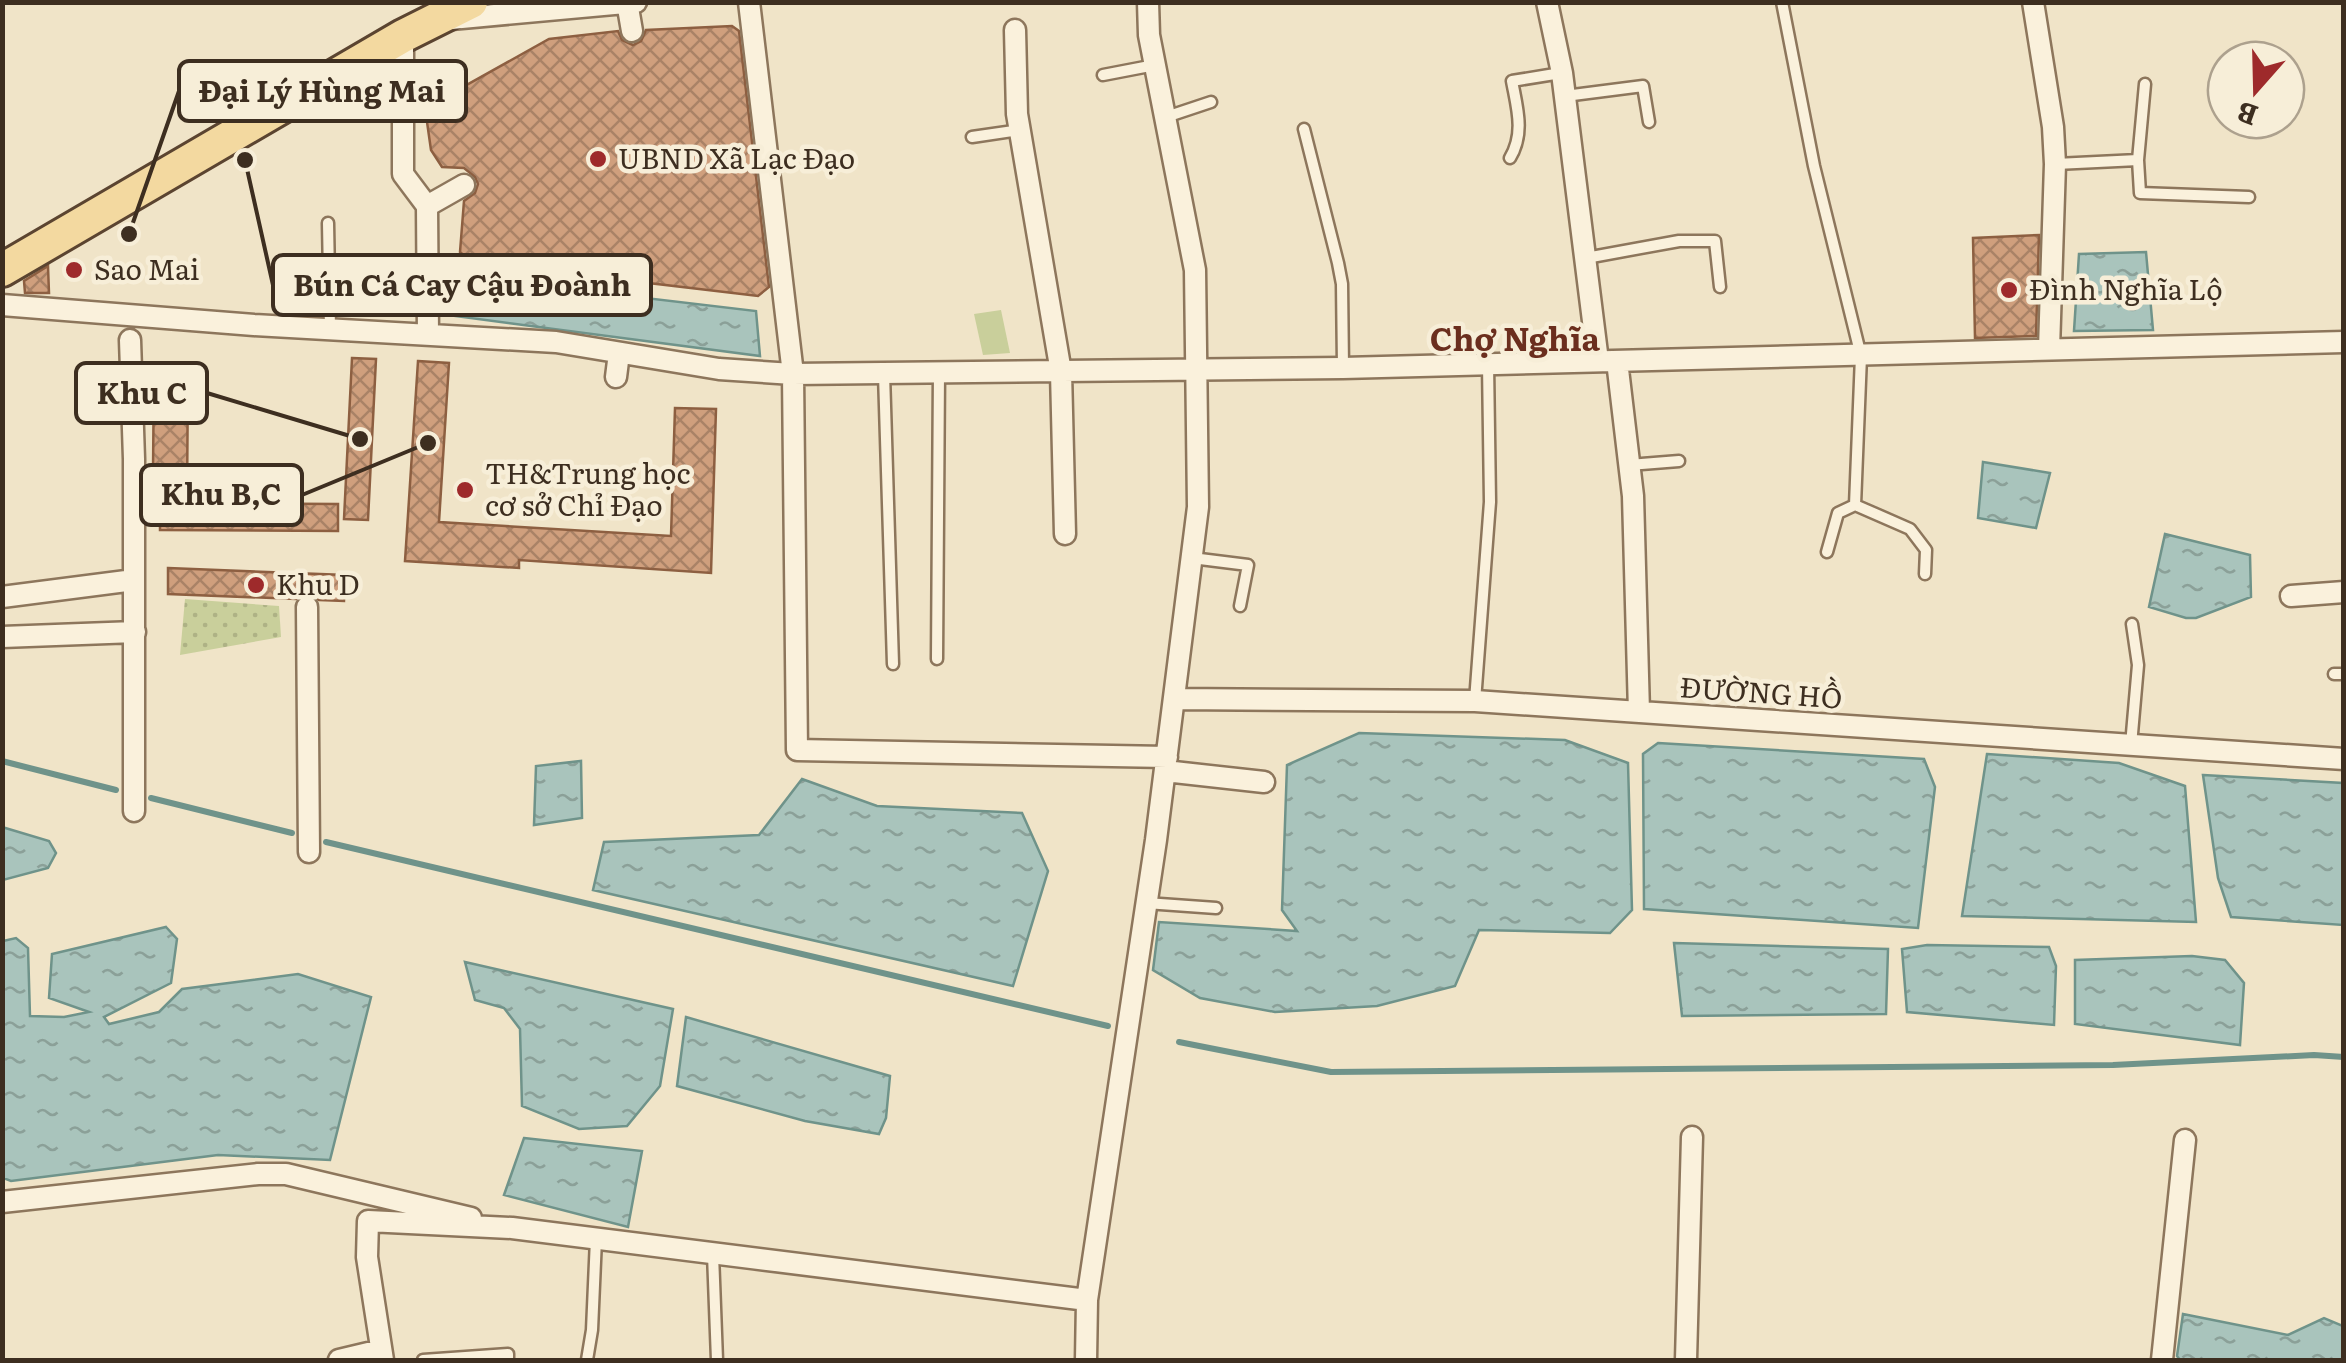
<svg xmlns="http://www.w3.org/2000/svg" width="2346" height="1363" font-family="Literata,serif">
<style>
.grass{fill:url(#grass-dots)}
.park{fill:#c9cf9b}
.water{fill:url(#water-ripples);stroke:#6f938a;stroke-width:2.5}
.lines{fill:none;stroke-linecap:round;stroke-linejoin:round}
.stream{stroke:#6f938a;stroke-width:6}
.building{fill:url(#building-cross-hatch);stroke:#8d5f41;stroke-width:2.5}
.service-casing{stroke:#8d765c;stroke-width:15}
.minor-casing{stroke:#8d765c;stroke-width:25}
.primary-casing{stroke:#5b4430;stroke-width:38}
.service{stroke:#faf1dc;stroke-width:10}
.minor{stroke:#faf1dc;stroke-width:20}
.primary{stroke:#f3d9a0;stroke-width:32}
.poi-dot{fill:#9e2a2b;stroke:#f7eed8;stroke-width:4}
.labels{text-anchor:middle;stroke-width:9;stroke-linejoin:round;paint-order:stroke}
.poi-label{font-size:28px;fill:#3d2e20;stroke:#f7eed8;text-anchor:start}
.street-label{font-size:28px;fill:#3d2e20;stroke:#f7eed8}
.quarter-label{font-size:32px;font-weight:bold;fill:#6b2e1e;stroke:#f7eed8}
.leader{fill:none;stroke:#3d2e20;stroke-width:4}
.callout-dot{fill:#3d2e20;stroke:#f7eed8;stroke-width:4}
.callout{fill:#f7eed8;stroke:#3d2e20;stroke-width:4}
.callout-label{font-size:30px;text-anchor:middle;font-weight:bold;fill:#3d2e20}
</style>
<defs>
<pattern id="grass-dots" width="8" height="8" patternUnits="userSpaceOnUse" patternTransform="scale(2.5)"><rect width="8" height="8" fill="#c9cf9b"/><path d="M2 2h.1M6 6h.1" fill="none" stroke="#aeb285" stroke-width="1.8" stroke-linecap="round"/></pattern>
<pattern id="water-ripples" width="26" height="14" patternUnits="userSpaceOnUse" patternTransform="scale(2.5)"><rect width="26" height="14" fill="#a9c4bc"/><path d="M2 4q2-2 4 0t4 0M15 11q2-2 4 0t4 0" fill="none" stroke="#8ba098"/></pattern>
<pattern id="building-cross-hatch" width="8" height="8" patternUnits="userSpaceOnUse" patternTransform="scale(2.5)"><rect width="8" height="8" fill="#cf9f7d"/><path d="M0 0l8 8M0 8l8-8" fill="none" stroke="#a98266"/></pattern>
</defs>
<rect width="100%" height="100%" fill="#f0e4c8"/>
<path class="grass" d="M185 599 279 606 281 637 180 655Z"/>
<path class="park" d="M1001 310 1010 353 983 355 974 314Z"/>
<path class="water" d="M2146 252 2153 330 2074 331 2079 254Z
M459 276 756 311 760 356 455 316Z
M1983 462 2050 473 2036 528 1978 518Z
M2165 534 2250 555 2251 597 2196 618H2186L2149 607Z
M1359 733 1565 740 1628 763 1632 910 1610 933 1479 930 1455 986 1377 1006 1275 1012 1200 998 1153 970 1159 922 1297 931 1282 910 1287 765Z
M1658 743 1924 759 1935 787 1918 928 1644 909 1643 754Z
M1987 754 2119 763 2185 786 2196 922 1962 916Z
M581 761 582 818 534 825 536 766Z
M2203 775 2343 783V925L2231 917 2218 878Z
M802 779 877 806 1022 813 1048 871 1013 986 593 890 604 842 759 835Z
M2 827 49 841 56 853 48 868 3 880Z
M166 927 177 939 171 983 104 1017 109 1024 159 1012 182 989 298 974 371 997 330 1160 218 1155 11 1181 3 1178V941L16 938 28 948 30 1016 64 1017 89 1012 49 998 52 954Z
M1674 943 1888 949 1886 1014 1682 1016Z
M1927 945 2049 947 2056 966 2054 1025 1907 1012 1902 949Z
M2192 956 2225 960 2244 983 2240 1045 2075 1024V960Z
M465 962 673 1009 660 1086 627 1126 579 1129 522 1106 520 1029 504 1008 475 1000Z
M686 1017 890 1076 886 1118 879 1134 805 1121 677 1086Z
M524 1138 642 1151 628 1227 504 1195Z
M2183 1314 2288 1335 2324 1318 2343 1326V1360H2180L2177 1356Z"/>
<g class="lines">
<path class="stream" d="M2 761 116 790
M151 798 292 833
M326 842 1108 1026
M1179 1042 1331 1072 2113 1065 2314 1055 2344 1057"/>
</g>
<path class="building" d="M732 26 739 31 769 287 758 296 471 262 460 252 464 201 475 193 478 184 475 177 464 168 442 167 431 150 427 122 438 101 549 39 618 31 622 40 633 45 641 41 646 30Z
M2039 235 2036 336 1975 338 1973 238Z
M48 266 49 293H25L24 281Z
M352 358 376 359 368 520 344 519Z
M418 361 449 363 439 522 671 536 675 408 716 409 711 573 519 560V568L405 561Z
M154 365 188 366 187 503 338 504V531L160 530V473L153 472Z
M168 568 345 575 344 601 319 600 308 593 296 599 168 594Z"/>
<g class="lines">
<defs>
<path id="service" d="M1782 2 1814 166 1861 356 1855 505 1838 513 1827 552
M1103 75 1155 65
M1565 96 1643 86 1649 122
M1166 117 1211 102
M1304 129 1338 263 1342 284 1343 367
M972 137 1020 130
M1510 158C1525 133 1517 108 1512 81L1561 73
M2138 160 2145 84
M2056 164 2138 160 2140 193 2249 197
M328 223 330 329
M1586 258 1679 241H1715L1720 287
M884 374 893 664
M1629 465 1679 461
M1855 505 1910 529 1926 550 1925 574
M1192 558 1248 565 1240 606
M937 659 939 372
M2334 674H2344
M1475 701 1490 502 1488 364
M2131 745 2138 665 2132 624
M1146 903 1216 908
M713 1254 717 1360
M423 1360 508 1354V1360
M587 1360 592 1330 596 1239"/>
<path id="minor" d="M627 2 632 31
M749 2 793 374 797 750 1167 757
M1547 2 1562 73 1598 361
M2033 2 2053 127 2055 164 2049 349
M451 19 636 2
M1015 30 1017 114 1061 372 1065 534
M403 36V174L427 206 428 334
M427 206 464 185
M2 305 254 325 556 342 719 369 793 374 1343 368 2344 342
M130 340 134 459V811
M1617 361 1633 496 1639 712
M616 377 619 353
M2291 596 2344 592
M2 597 134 580
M307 607 309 852
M2 637 135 632
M1174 699 1475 701 2344 759
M1165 771 1264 782
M2 1202 258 1174H286L471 1218
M339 1360 381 1350
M383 1360 367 1257 368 1221 512 1228 1087 1300
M1086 1360 1087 1300 1156 840 1198 507 1195 270 1149 35 1148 2
M1686 1360 1692 1137
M2162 1360 2185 1140"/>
<path id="primary" d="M2 270 403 36 471 2"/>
</defs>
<use href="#service" class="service-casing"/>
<use href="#minor" class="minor-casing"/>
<use href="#primary" class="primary-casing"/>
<use href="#service" class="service"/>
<use href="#minor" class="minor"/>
<use href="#primary" class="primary"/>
</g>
<g class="poi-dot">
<circle cx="598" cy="159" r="10"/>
<circle cx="74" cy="270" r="10"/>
<circle cx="2009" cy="290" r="10"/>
<circle cx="465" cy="490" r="10"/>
<circle cx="256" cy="585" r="10"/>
</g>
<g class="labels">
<g class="poi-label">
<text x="618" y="169">UBND Xã Lạc Đạo</text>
<text x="94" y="280">Sao Mai</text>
<text x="2029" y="300">Đình Nghĩa Lộ</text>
<text x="485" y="484">TH&amp;Trung học<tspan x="485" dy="32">cơ sở Chỉ Đạo</tspan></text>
<text x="276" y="595">Khu D</text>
</g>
<g class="street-label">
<text transform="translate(1761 693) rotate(4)" y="10">ĐƯỜNG HỒ</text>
</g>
<g class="quarter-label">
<text x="1515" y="351">Chợ Nghĩa</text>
</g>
</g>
<path class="leader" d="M129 234L179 91M245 160L273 285M360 439L207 393M428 443L302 495"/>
<g class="callout-dot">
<circle cx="129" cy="234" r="10"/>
<circle cx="245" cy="160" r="10"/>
<circle cx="360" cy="439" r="10"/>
<circle cx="428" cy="443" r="10"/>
</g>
<g class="callout">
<rect x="179" y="61" width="287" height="60" rx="10"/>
<rect x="273" y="255" width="378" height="60" rx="10"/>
<rect x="76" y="363" width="131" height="60" rx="10"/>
<rect x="141" y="465" width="161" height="60" rx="10"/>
</g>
<g class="callout-label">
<text x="322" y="102">Đại Lý Hùng Mai</text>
<text x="462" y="296">Bún Cá Cay Cậu Đoành</text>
<text x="142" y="404">Khu C</text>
<text x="221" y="505">Khu B,C</text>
</g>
<rect width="2346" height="1363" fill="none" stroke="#3d2e20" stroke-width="10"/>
<g transform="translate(2256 90) rotate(200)"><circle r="48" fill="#f7eed8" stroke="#ada18e" stroke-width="2.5"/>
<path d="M0-8L18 38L0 25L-18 38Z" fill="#9e2a2b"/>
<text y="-15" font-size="28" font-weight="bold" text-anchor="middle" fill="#3d2e20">B</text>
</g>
</svg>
